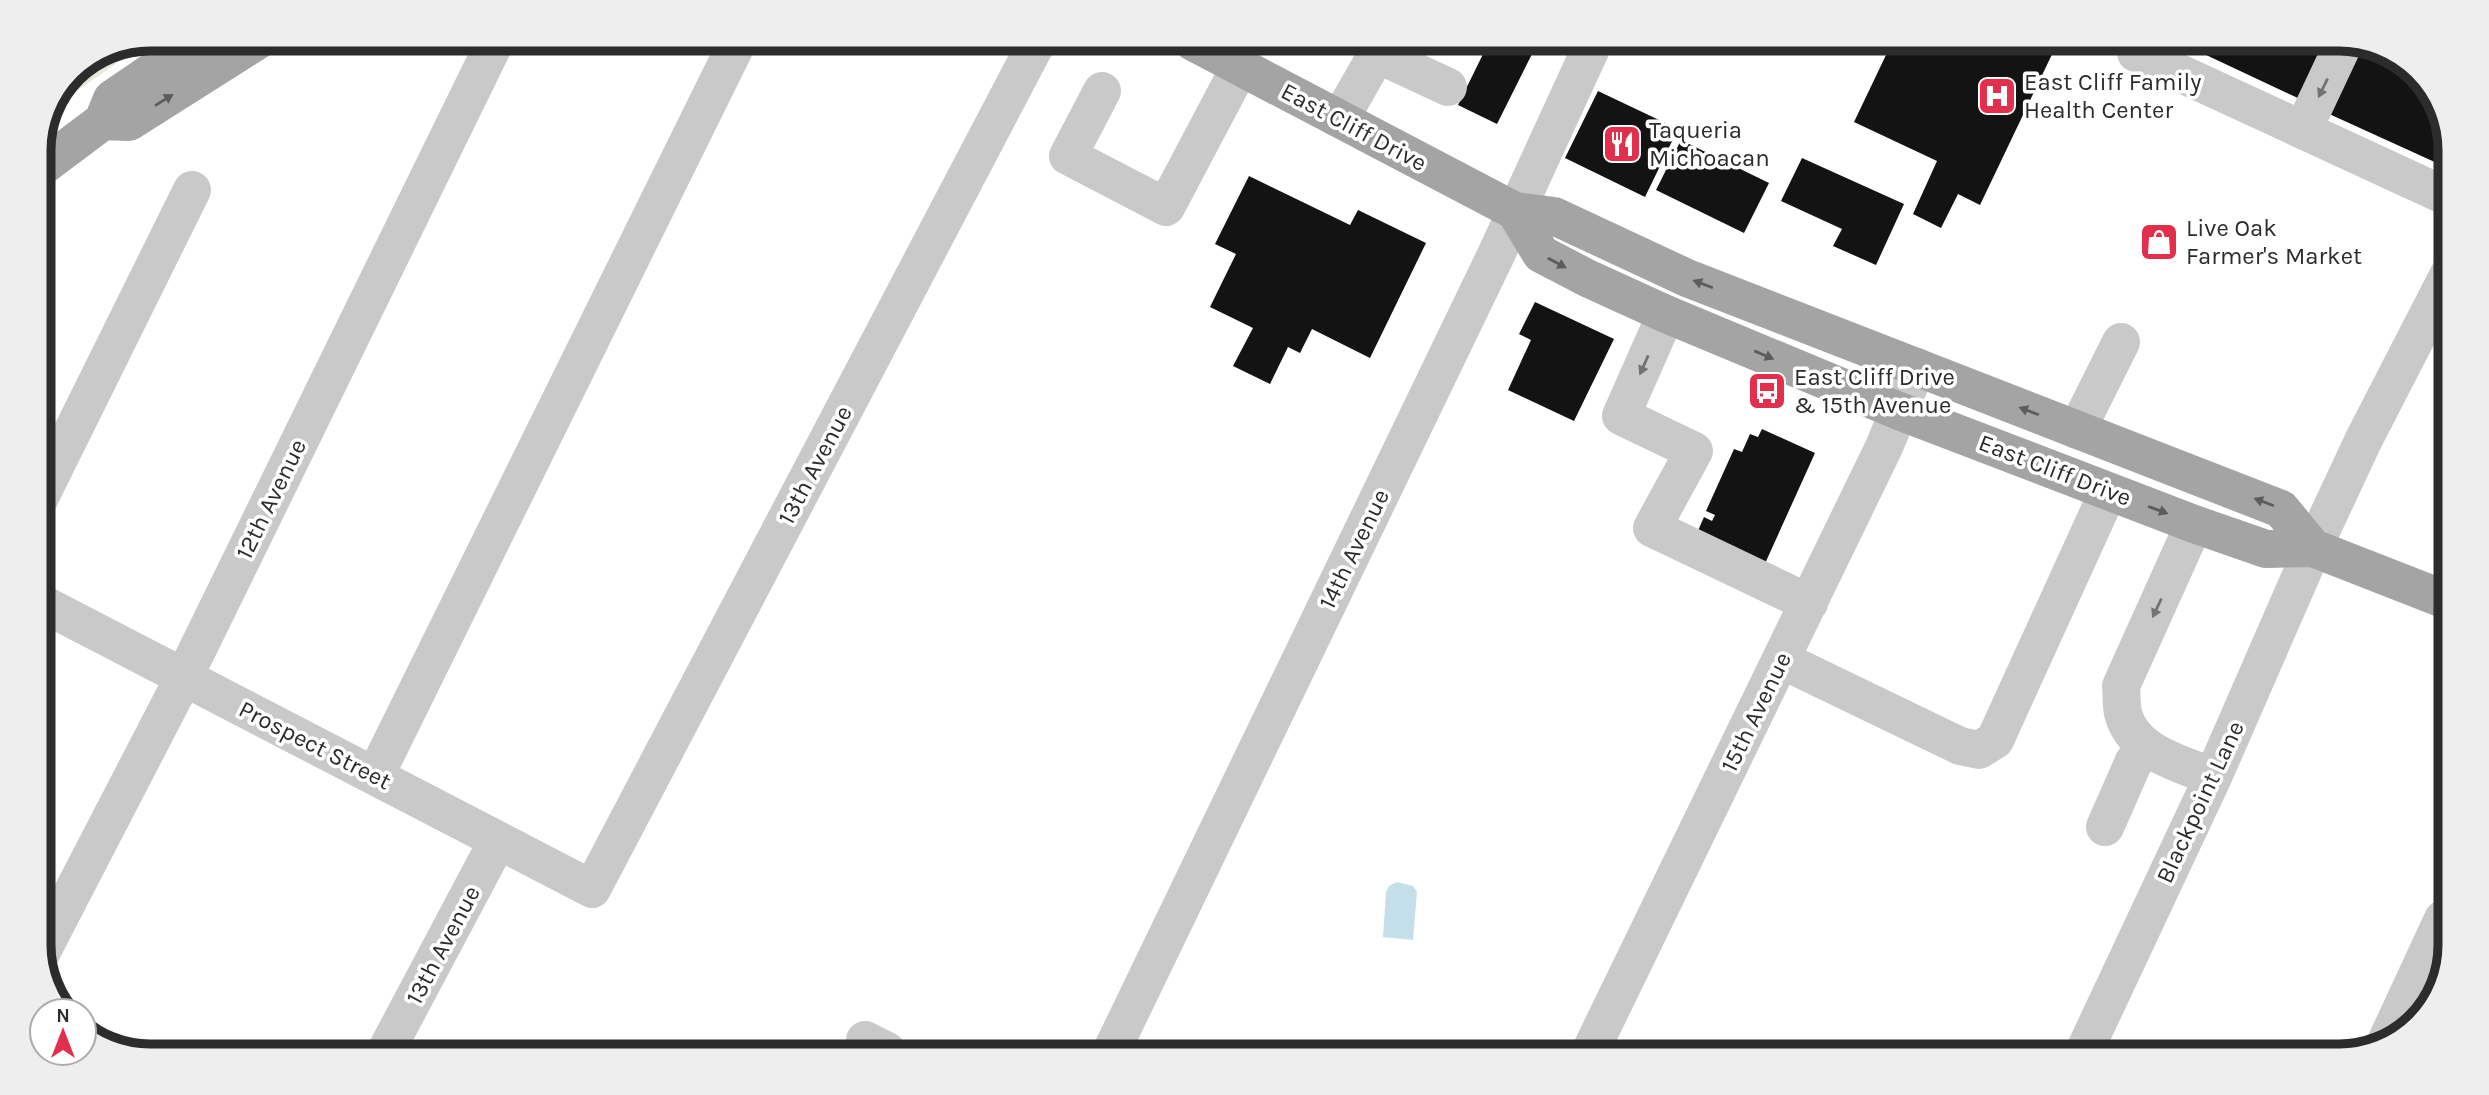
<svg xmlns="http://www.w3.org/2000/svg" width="2489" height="1095" font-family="Karla,sans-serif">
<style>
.green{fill:#e3ead9}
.water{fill:#c5dfea}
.building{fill:#131313}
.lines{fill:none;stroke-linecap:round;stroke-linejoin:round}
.minor{stroke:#c9c9c9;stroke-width:38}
.major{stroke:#a4a4a4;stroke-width:38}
.oneway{fill:#737373}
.oneway2{fill:#5c5c5c}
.labels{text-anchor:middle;stroke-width:7;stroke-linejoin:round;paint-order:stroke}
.poi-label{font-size:24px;fill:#2c2c2c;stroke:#fff;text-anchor:start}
.street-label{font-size:24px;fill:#2c2c2c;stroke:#fff}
.rim{fill:none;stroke:#2c2c2c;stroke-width:9}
</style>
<rect width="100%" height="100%" fill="#fff"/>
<path class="green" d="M141 42 123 59 56 105 71 71Z"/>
<path class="water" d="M1397 882 1413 886 1417 892 1413 940 1383 937 1386 892 1389 886Z"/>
<path class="building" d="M1476 43 1537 44 1497 124 1458 105 1486 48Z
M1865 45 2056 46 1980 205 1958 194 1941 228 1913 214 1937 161 1854 122 1886 55Z
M2187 46 2325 47 2302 100Z
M2358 47H2381L2428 82 2450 143V169L2327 113Z
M1598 91 1678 129 1645 197 1565 158Z
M1681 140 1769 183 1744 233 1656 190Z
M1802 158 1904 204 1876 265 1833 246 1842 229 1781 201Z
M1249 176 1350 225 1358 210 1426 243 1370 358 1312 329 1300 353 1288 347 1270 384 1233 366 1253 328 1210 307 1236 254 1215 244Z
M1535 302 1614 339 1574 421 1508 390 1531 340 1519 334Z
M1762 429 1815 453 1763 568 1697 533 1704 517 1712 521 1715 515 1706 511 1734 449 1742 452 1750 434 1758 437Z"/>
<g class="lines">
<path class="minor" d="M2136 53 2450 198
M1102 91 1068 156 1166 207 1240 67
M1340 119 1377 54 1448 87
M2303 130 2342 47
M1666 314 1621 416 1694 451 1652 528 1809 603
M2077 430 2121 342
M39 499 192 190
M2194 524 2121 686C2122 695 2121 705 2123 713 2133 753 2180 763 2213 777
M39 602 592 889 1037 42
M1782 660 1960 746 1979 750 1995 740 2108 492
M375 776 738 41
M2105 827 2134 761 2149 750
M40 955 184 677 496 40
M865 1040 887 1051
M2386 1042 2443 919
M387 1049 498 840
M1111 1052 1495 257 1593 44
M1589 1054 1884 447 1917 367
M2082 1056 2213 777 2313 548 2364 439 2449 274"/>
<path class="major" d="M1193 42 1515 211 1554 216 1687 278 2281 509 2313 548
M103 121 129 122 260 39
M39 169 103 121 112 99 200 39
M1515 211 1541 254 1587 278 1666 314 1899 411 2194 524 2266 549 2313 548 2446 600"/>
</g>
<defs><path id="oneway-solid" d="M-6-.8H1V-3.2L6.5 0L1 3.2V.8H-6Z" transform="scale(1.75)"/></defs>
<g class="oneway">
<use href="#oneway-solid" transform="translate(2323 88) rotate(116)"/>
<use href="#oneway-solid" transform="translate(1644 365) rotate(114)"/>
<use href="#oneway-solid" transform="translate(2157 608) rotate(115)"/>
</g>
<g class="oneway2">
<use href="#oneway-solid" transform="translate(164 100) rotate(-32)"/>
<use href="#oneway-solid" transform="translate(1557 263) rotate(28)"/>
<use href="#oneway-solid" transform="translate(1703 284) rotate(-159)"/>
<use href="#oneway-solid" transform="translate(1764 355) rotate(23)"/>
<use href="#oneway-solid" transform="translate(2029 411) rotate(-159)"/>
<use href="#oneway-solid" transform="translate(2264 502) rotate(-159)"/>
<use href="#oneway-solid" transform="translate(2158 510) rotate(20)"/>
</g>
<defs>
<symbol id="hospital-square" viewBox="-11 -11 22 22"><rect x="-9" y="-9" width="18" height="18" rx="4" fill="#e22f4c" stroke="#fff"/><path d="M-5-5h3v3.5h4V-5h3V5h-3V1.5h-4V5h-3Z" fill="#fff"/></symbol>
<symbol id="restaurant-square" viewBox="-11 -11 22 22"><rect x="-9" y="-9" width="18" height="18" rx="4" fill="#e22f4c" stroke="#fff"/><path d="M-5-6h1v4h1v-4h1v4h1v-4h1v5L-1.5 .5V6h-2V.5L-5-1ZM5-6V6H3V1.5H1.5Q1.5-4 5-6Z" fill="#fff"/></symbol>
<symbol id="shop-square" viewBox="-11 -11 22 22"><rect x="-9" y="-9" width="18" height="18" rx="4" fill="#e22f4c" stroke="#fff"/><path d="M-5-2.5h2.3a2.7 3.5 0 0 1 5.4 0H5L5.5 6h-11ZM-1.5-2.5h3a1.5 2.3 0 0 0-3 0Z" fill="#fff"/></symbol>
<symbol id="bus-square" viewBox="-11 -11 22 22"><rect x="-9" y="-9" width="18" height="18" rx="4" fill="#e22f4c" stroke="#fff"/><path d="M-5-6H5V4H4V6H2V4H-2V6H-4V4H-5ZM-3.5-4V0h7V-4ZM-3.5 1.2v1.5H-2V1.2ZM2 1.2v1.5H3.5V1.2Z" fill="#fff"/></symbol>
</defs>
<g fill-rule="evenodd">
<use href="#hospital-square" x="1975" y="74" width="44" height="44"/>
<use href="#restaurant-square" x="1600" y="122" width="44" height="44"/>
<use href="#shop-square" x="2137" y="220" width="44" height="44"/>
<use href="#bus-square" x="1745" y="369" width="44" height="44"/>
</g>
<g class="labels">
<g class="poi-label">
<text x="2024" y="90">East Cliff Family<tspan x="2024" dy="28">Health Center</tspan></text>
<text x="1649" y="138">Taqueria<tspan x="1649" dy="28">Michoacan</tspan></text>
<text x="2186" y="236">Live Oak<tspan x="2186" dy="28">Farmer's Market</tspan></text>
<text x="1794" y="385">East Cliff Drive<tspan x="1794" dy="28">&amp; 15th Avenue</tspan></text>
</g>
<g class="street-label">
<text transform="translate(1354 127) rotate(28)" y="8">East Cliff Drive</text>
<text transform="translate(815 465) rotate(-62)" y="8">13th Avenue</text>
<text transform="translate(2055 470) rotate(21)" y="8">East Cliff Drive</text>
<text transform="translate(271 499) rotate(-64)" y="8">12th Avenue</text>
<text transform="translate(1354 549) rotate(-64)" y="8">14th Avenue</text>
<text transform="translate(1756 712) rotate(-64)" y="8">15th Avenue</text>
<text transform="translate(315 745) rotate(27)" y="8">Prospect Street</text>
<text transform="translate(2200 802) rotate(-65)" y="8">Blackpoint Lane</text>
<text transform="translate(443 945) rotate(-62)" y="8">13th Avenue</text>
</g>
</g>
<path d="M0 0H2489V1095H0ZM150 51H2339A99 99 0 0 1 2438 150V945A99 99 0 0 1 2339 1044H150A99 99 0 0 1 51 945V150A99 99 0 0 1 150 51Z" fill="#eee" fill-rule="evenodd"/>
<path class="rim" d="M150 51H2339A99 99 0 0 1 2438 150V945A99 99 0 0 1 2339 1044H150A99 99 0 0 1 51 945V150A99 99 0 0 1 150 51Z"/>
<g transform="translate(63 1032)"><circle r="33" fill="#ffffff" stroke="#ababab" stroke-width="2"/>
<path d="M0-5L12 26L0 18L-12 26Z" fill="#e22f4c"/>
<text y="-10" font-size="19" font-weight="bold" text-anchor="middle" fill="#2c2c2c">N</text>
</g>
</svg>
